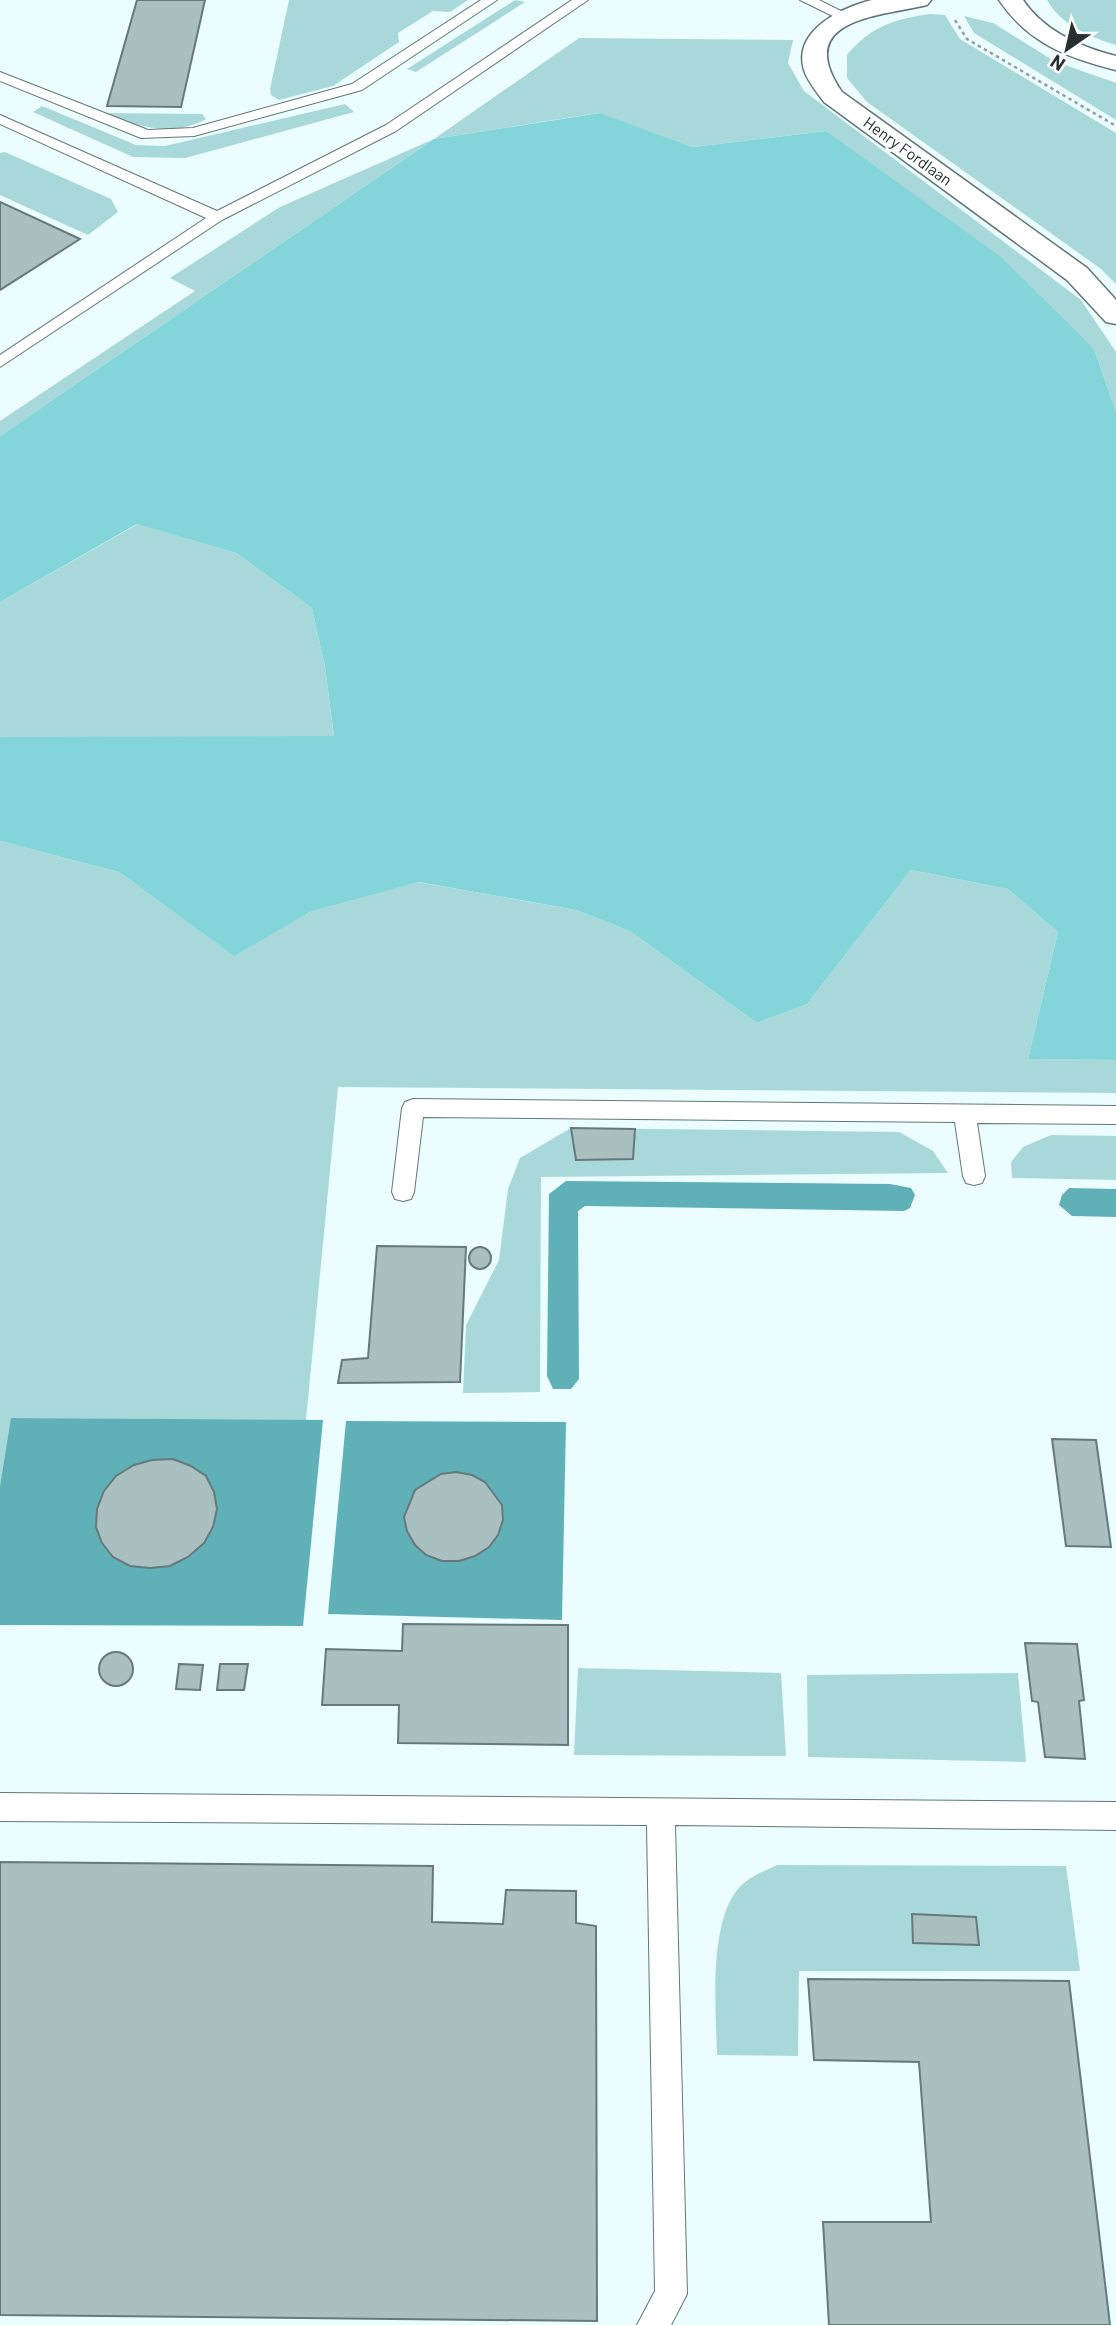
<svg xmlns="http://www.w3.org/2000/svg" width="1116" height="2325" font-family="Barlow,sans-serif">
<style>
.green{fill:#a9d8db}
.forest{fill:#83d5da}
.water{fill:#5fb1b7}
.building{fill:#a9bfc0;stroke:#667a7b;stroke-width:2}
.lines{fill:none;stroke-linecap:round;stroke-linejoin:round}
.lane-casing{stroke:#637778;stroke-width:2}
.street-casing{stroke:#637778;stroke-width:3}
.primary-casing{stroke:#637778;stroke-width:3}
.path{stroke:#92a0a1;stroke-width:2.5;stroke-dasharray:3.5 3.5;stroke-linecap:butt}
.lane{fill:#fff;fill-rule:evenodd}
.street{fill:#fff;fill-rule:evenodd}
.primary{fill:#fff;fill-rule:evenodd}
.labels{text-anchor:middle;stroke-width:6;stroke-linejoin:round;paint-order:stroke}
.far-street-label{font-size:16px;fill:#272f30;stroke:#fff}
</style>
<rect width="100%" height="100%" fill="#ebfdfe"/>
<path class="green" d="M289 0H468L450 12 433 11 398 33 399 42 333 86 279 100 271 95 270 89Z
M515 0 525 2 416 72 407 69Z
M1047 0H1116V45C1090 37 1061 25 1047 0Z
M930 14 945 15 960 39 1116 133V284L1101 269 867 102 847 78V55C870 27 894 19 930 14Z
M964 16 993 23 1054 61 1116 83V120L974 33Z
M579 38 793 40 788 63 804 91 1081 300 1116 352V412L1094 349 826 131 693 147 599 113 434 139 0 436V421L195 291 170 278 280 207 434 139Z
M345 104 354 112 185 158 133 157 33 112 42 106 136 145 165 146Z
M102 113 202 114 206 119C172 138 135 126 102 113Z
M5 152 111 199 118 212 88 235 0 195V153Z
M138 524 236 553 312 608 325 667 334 737H0V602Z
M0 841 119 872 233 955 310 912 418 882 576 910 630 931 757 1023 807 1004 911 870 1008 889 1058 932 1028 1059 1116 1060V1093L338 1087 306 1420 12 1418 0 1486Z
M571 1128 899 1132 933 1151 948 1173 541 1177 540 1392 463 1393 466 1325 499 1260 508 1189 520 1158Z
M1051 1135 1116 1136V1180L1012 1178 1011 1162 1023 1147Z
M578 1668 781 1673 786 1756 574 1755Z
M1018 1673 1026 1762 808 1757 807 1675Z
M777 1865 1066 1866 1080 1971H799L798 2056 717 2055C716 2011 707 1913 744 1883 753 1875 767 1870 777 1865Z"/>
<path class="forest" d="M600 113 693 147 826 131 1001 257 1094 349 1116 412V1060L1028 1059 1058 932 1008 889 911 870 807 1004 757 1023 630 931 576 910 419 882 310 912 234 956 119 872 0 841V737L334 736 325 667 312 608 236 553 137 524 0 602V436L434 139Z"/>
<path class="water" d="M566 1181 890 1184 911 1188 915 1195 910 1208 904 1211 585 1206 578 1211 579 1379 571 1389H553L547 1376 549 1194Z
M1069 1188 1116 1189V1217L1072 1216 1059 1205 1062 1195Z
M11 1418 323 1420 303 1626 0 1625V1486Z
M346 1421 566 1422 562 1620 328 1614Z"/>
<path class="building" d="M137 0H205L181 107 107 106Z
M0 202 80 239 0 290Z
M571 1128 635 1129 633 1159 576 1160Z
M377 1246 466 1247 460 1382 338 1383 342 1360 368 1358Z
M469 1258a11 11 0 1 1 22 0a11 11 0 1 1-22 0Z
M1052 1439 1096 1440 1111 1547 1066 1546Z
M173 1459 191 1466 206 1476 214 1492 217 1509 213 1527 204 1543 188 1557 170 1566 150 1568 130 1566 113 1557 102 1543 96 1527 97 1509 104 1491 116 1476 134 1465 152 1460Z
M456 1472 472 1475 485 1482 502 1505 503 1520 498 1535 489 1547 475 1556 459 1561H442L426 1555 415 1545 407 1531 404 1517 415 1490 441 1474Z
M403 1624 568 1625V1745L398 1743 399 1705H322L326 1649 402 1651Z
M1025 1643 1077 1644 1084 1700 1079 1701 1085 1759 1045 1757 1038 1702 1032 1701Z
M99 1669a17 17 0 1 1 34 0a17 17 0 1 1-34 0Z
M179 1664 203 1665 200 1690 176 1689Z
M220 1664H248L244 1690H217Z
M0 1862 433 1866 432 1922 503 1924 506 1890 576 1891V1923L596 1926 597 2321 0 2315Z
M912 1914 976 1917 979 1945 913 1943Z
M808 1979 1069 1981 1110 2325H829L823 2222H931L919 2062 814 2060Z"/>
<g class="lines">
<defs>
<path id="lane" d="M481 0H497L362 90 194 136 141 138 0 81V72L148 130 193 128 352 84Z
M572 0H588L396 131 222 220 0 367V355L206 218 0 124V115L217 211 386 125Z
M800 0H819L851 16 839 19Z
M413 1099 1116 1106V1124L977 1123 985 1176 982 1183 974 1185 966 1183 963 1176 955 1122 423 1117 414 1192 411 1199 403 1201 395 1199 392 1192 402 1108 405 1102Z
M0 1793 1116 1802V1830L675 1825 687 2294 671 2325H637L655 2291 647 1825 0 1821Z"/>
<path id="street" d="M872 0H931L927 5C882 16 791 18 842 92L1087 268 1116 300V324L1106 322 1067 280 824 102C817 92 808 82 804 70 792 30 843 7 872 0Z"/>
<path id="primary" d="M999 0H1023C1044 31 1080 47 1116 56V70C1068 58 1028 43 999 0Z"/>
</defs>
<use href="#lane" class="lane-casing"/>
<use href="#street" class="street-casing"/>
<use href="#primary" class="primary-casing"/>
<path class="path" d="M955 20 967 39 1116 126"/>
<use href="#lane" class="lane"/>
<use href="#street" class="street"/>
<use href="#primary" class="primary"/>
</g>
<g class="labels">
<g class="far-street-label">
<text transform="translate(908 151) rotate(36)" y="6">Henry Fordlaan</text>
</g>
</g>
<g transform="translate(1067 49) rotate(214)" stroke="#ffffff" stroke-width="5" paint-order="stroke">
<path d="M0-5L12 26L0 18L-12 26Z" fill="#272f30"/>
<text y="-10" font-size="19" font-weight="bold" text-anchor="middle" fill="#272f30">N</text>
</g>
</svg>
